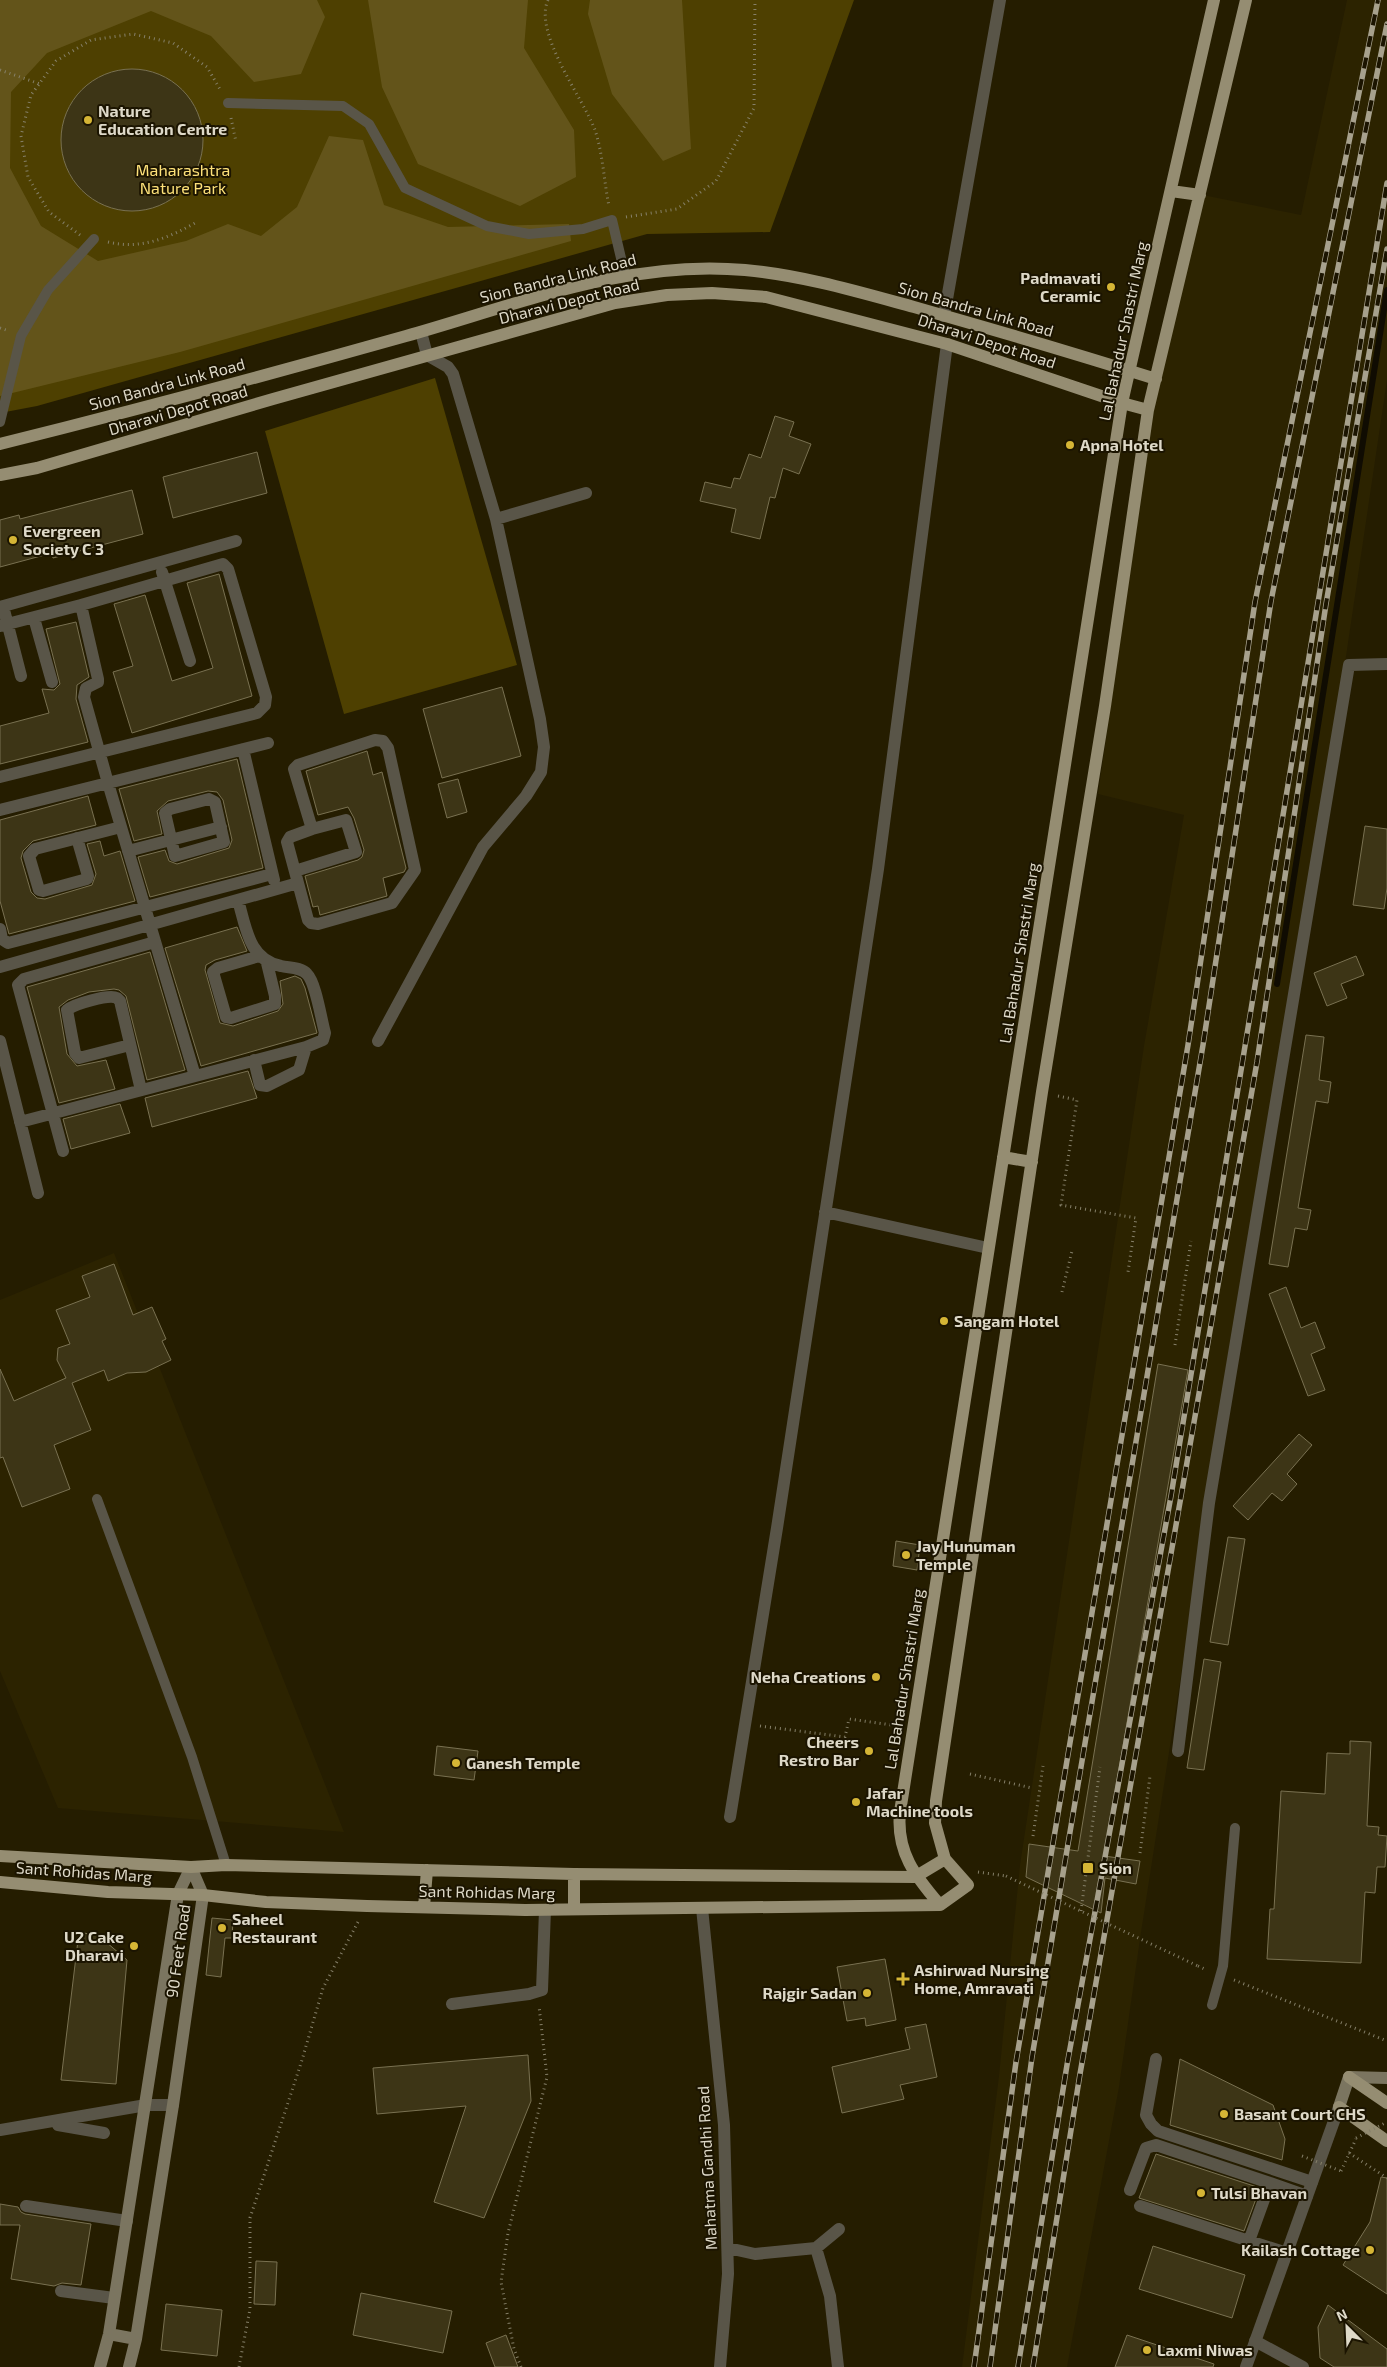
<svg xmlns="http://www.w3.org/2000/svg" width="1387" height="2367" font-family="'Exo 2',sans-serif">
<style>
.built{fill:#2c2300}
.green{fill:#4e4001}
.forest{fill:#63541a}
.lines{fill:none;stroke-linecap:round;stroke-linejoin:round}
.stream{stroke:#100c02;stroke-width:6}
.building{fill:#3d3516;stroke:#797151}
.path{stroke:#868069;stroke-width:3;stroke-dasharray:1 4;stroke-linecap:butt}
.service{stroke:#595548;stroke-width:10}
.minor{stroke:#595548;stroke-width:12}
.tertiary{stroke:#595548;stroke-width:12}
.secondary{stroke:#7b7560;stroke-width:12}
.primary{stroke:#958d72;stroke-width:12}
.rail-casing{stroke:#a7a18d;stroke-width:5.5}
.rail{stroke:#1b1400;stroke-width:4;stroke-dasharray:11;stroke-linecap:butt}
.path-bridge{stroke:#868069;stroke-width:3;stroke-dasharray:1 4;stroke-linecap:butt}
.poi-dot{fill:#d5b535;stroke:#1b1400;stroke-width:2}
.labels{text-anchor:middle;stroke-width:4;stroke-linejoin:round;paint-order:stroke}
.poi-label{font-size:16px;font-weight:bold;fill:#ded9c8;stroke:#1b1400;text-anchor:start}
.park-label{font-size:16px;fill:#fde179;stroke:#1b1400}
.street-label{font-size:16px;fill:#ded9c8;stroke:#1b1400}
</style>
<rect width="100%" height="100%" fill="#251d00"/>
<path class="built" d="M1347 0H1387V380L1293 1014 1203 1534 1140 1939 1119 2087 1067 2367H962L999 2076 1020 1865 1144 1046 1184 815 1098 794 1154 407 1203 195 1301 215Z
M114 1253 344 1832 58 1808 0 1671V1300Z"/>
<path class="green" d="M0 0H854L770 232 647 234 37 406 0 413Z
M435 378 517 665 344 714 265 431Z"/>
<path class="forest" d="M0 0H317L325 17 301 74 254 82 211 36 151 11 47 53 11 92 10 168 41 226 98 261 186 241 228 224 261 236 297 207 329 136 363 140 384 205 448 227 569 224 571 241 180 352 0 396Z
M368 0H528L524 48 574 130 576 177 520 206 418 164 382 87Z
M590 0H682L691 149 663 161 612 94 588 14Z"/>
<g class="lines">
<path class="stream" d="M1277 984 1387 290"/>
</g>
<path class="building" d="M61 140a71 71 0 1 1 142 0a71 71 0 1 1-142 0Z
M775 416 794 422 789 436 811 444 799 474 783 468 775 498 770 497 760 539 731 532 736 509 700 501 705 482 731 488 734 478 740 479 749 454 761 458Z
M257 452 267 493 173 518 163 477Z
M132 490 143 534 53 558 52 553 0 567V520L19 515 20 519Z
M219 574 252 696 132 733 113 672 133 666 114 604 145 595 172 681 213 668 187 583Z
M76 622 89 677 77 685 76 699 88 742 0 764V726L49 713 42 689 54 690 60 684 46 629Z
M502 687 521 756 442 778 423 709Z
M367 751 373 775 382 772 406 868 404 872 383 878 387 896 320 915 318 906 313 907 305 876 358 860 362 857 364 850 354 818 348 807 318 815 306 771Z
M237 759 263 868 150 897 138 857 165 850 169 861 177 864 229 848 232 840 223 800 217 792 208 791 168 801 157 811 162 834 134 841 119 789Z
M458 779 467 812 447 818 438 784Z
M88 796 96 825 33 841 23 851 21 858 31 892 37 898 45 899 92 885 96 874 87 844 100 841 104 856 120 851 135 901 9 934 0 901V820Z
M1365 826 1387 829V888L1384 909 1353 905Z
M237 927 247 951 215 960 206 965 205 970 220 1023 233 1026 278 1011 283 1004 280 981 295 976 301 979 305 988 317 1033 201 1066 165 948Z
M150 952 185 1070 147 1080 126 996 119 990 114 989 89 992 68 1000 59 1007 67 1054 77 1066 106 1060 115 1089 59 1103 27 987Z
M1356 956 1364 975 1341 984 1347 998 1327 1006 1314 973Z
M1306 1035 1324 1037 1319 1080 1331 1082 1328 1103 1316 1101 1298 1208 1311 1210 1307 1230 1295 1228 1288 1267 1269 1264Z
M248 1071 257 1098 152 1127 145 1098Z
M120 1104 130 1133 71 1149 63 1119Z
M114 1264 133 1315 152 1307 166 1339 162 1341 171 1360 146 1372 127 1373 108 1381 104 1370 72 1383 91 1430 54 1445 70 1489 22 1507 3 1457 0 1458V1369L14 1401 66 1378 57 1360 58 1348 70 1344 56 1310 90 1297 82 1276Z
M1286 1287 1301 1328 1315 1322 1325 1348 1311 1354 1325 1390 1308 1396 1269 1294Z
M1158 1364 1188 1370 1104 1856 1140 1861 1136 1884 1105 1878 1101 1913 1026 1877 1029 1844 1078 1851Z
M1299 1434 1312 1445 1287 1474 1297 1484 1282 1501 1272 1493 1248 1520 1233 1506Z
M1228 1537 1245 1539 1228 1645 1210 1642Z
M896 1541 920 1545 917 1570 893 1566Z
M1204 1659 1221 1662 1204 1770 1187 1768Z
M1350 1741 1371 1742 1367 1826 1379 1827 1378 1835 1387 1836 1385 1867H1377L1375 1893 1365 1892 1361 1963 1267 1959 1270 1909H1274L1281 1791 1325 1794 1327 1753 1350 1754Z
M437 1746 478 1751 474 1780 434 1775Z
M212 1918 233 1920 232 1938H225L221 1977 206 1975Z
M79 1932 99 1936 127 1960 116 2084 61 2080Z
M885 1959 896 2020 866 2026 865 2018 847 2021 837 1967Z
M926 2024 937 2077 900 2085 904 2099 842 2113 832 2067 910 2049 905 2028Z
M528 2055 531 2101 484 2218 434 2202 466 2106 377 2114 373 2068Z
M1180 2059 1273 2105 1285 2139 1282 2160 1170 2125Z
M1156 2154 1260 2188 1244 2231 1139 2198Z
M1381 2177 1387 2178V2294L1343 2265 1370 2222Z
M0 2204 18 2207 21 2212 25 2214 91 2224 81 2285 62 2283 54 2286 11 2279 20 2225H0Z
M1153 2246 1245 2275 1232 2318 1139 2289Z
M256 2261 277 2262 275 2305 254 2304Z
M361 2293 452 2311 443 2353 353 2335Z
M166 2304 222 2310 217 2356 161 2350Z
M1328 2305 1387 2349V2367H1334L1320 2358 1318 2327Z
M506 2335 518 2367H495L486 2343Z
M1127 2335 1214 2364 1213 2367H1115Z"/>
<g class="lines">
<path class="path" d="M548 0C533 33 583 98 595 130 603 154 604 182 609 206
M0 70 40 84
M231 118 236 142
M626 217 677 209 716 181 754 108 755 0
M80 235 49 212 28 177 21 136 31 95 56 61 91 40 133 34 173 43 207 67 221 91
M108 242C141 250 168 238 197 222
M0 328 9 331
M1058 1096 1077 1100 1061 1205 1136 1218 1128 1272
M1062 1292 1072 1251
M1175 1345 1191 1241
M760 1726 845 1737 849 1719 892 1725
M970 1774 1032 1788
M1033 1836 1043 1766
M1140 1853 1150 1776
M978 1872 1006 1876
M1081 1911 1100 1767
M1198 1966 1207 1970
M1234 1980 1387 2041
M1349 2153 1387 2178
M1341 2171 1356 2139
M239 2367 250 2309V2218L302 2060 323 1988 358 1922
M521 2367 514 2349 501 2282 508 2233 547 2077 539 2006"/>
<path class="service" d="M228 103 343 106 369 124 405 188 487 226 529 234 583 229 612 220 625 275
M0 422 21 336 48 290 94 239
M97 1499 192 1757 226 1865
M1212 2005 1223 1966 1235 1828"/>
<path class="minor" d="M944 316 1000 0
M496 519 586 493
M162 572 190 661
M3 606 21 676
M0 607 236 541
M34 618 52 682
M0 626 81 605 98 679V682L86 688 84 697 108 783 195 1076
M375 740 383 741 388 748 415 870 392 903 318 924 311 923 308 920 287 842 290 837 312 829 294 769 298 765Z
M243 749 274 880
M0 777 257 713 265 705 266 697 228 569 223 564 81 605
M209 799 215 802 224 842 175 856 165 813 170 809Z
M0 810 268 743
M77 838 88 876 87 879 43 891 39 890 29 856 35 849 121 827
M128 851 221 827
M295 871 356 852 346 820 312 829
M0 929 2 939 8 943 272 874
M259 956 218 968 213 972 226 1017 231 1018 275 1004V996L267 963
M0 967 298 883
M0 1041 38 1193
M378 1041 483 847 526 796 541 772 544 747 540 719 496 519 453 374 448 367 427 355 421 332
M130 1045 79 1058 75 1053 67 1010C74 1004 109 994 117 998L120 1001 141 1090
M254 1060 260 1085 267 1086 299 1070 306 1047
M20 1122 306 1047 323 1040 325 1033C321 1019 316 983 307 974 301 967 289 968 281 966 249 960 246 928 238 900
M63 1151 18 985 24 979 155 942
M825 1212 988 1248
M1178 1751 1209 1503 1349 665 1387 664
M730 1817 777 1528 878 869 947 344
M702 1908 724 2125 728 2274 720 2367
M452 2004 529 1994 542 1990 545 1910
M1156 2059 1146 2115 1151 2124 1158 2131 1312 2182
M58 2125 104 2133
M0 2130 146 2105H173
M1270 2183 1307 2196
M1130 2190 1146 2148 1156 2145 1270 2183 1249 2241
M26 2206 127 2221
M1140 2206 1287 2253
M728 2248 755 2254 816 2248 839 2229
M816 2248 830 2296 838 2367
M61 2291 114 2298
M1255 2341 1303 2367"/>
<path class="tertiary" d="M1246 2367 1339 2107"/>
<path class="secondary" d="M1339 2107 1349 2077 1387 2078
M109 2334 136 2339
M100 2367 109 2334 178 1894 191 1867
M129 2367 136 2339 173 2105 203 1895 191 1867"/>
<path class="primary" d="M1171 191 1200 195
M0 444C136 410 271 374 406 336 516 305 628 259 745 270 802 275 859 292 914 307 995 330 1076 354 1156 379
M0 475 37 468 273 399 615 303 667 295 712 293 766 297 947 344 1122 403 1148 410
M1003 1157 1032 1162
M0 1856 191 1867 226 1865 574 1874 915 1877 945 1859
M574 1874V1909
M0 1882 108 1892 203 1895 266 1902 367 1906 525 1910 940 1905 968 1885 945 1859 935 1823 936 1801 1042 1092 1105 706 1148 410 1246 0
M940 1905C915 1876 896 1852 900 1812L1122 403 1214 0
M424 1907 427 1870
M1349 2077 1387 2103
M1339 2107 1387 2141"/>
<defs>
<path id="rail" d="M974 2367 1016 2062 1188 1045 1255 602 1378 0
M990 2367 1032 2057 1203 1045 1271 601 1387 24
M1018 2367 1067 2065 1171 1496 1387 183
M1033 2367 1080 2074 1257 1062 1326 604 1387 249"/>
</defs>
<use href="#rail" class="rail-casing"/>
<use href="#rail" class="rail"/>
<path class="path-bridge" d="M1006 1876 1198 1966
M1356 2138 1387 2122
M1302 2156 1341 2171"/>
</g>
<g class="poi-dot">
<circle cx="88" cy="120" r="5"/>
<circle cx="1111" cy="287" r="5"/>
<circle cx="1070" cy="445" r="5"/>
<circle cx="13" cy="540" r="5"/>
<circle cx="944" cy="1321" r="5"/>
<circle cx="906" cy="1555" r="5"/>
<circle cx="876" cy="1677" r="5"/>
<circle cx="869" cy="1751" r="5"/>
<circle cx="456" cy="1763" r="5"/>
<circle cx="856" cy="1802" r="5"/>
<rect x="1082" y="1862" width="12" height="12" rx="2.5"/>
<circle cx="222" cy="1928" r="5"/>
<circle cx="134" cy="1946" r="5"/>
<path d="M900.5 1971.5h5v5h5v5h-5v5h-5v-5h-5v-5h5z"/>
<circle cx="867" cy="1993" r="5"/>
<circle cx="1224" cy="2114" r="5"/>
<circle cx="1201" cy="2193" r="5"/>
<circle cx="1370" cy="2250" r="5"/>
<circle cx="1147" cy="2350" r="5"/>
</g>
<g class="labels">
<g class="poi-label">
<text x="98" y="117">Nature<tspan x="98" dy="18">Education Centre</tspan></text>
<text x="1101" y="284" text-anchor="end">Padmavati<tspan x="1101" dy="18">Ceramic</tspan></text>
<text x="1080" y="451">Apna Hotel</text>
<text x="23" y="537">Evergreen<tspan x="23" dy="18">Society C 3</tspan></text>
<text x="954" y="1327">Sangam Hotel</text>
<text x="916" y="1552">Jay Hunuman<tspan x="916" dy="18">Temple</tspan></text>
<text x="866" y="1683" text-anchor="end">Neha Creations</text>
<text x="859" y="1748" text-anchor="end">Cheers<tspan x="859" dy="18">Restro Bar</tspan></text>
<text x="466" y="1769">Ganesh Temple</text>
<text x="866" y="1799">Jafar<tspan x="866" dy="18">Machine tools</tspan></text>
<text x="1099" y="1874">Sion</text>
<text x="232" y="1925">Saheel<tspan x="232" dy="18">Restaurant</tspan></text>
<text x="124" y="1943" text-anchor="end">U2 Cake<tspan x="124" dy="18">Dharavi</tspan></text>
<text x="914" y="1976">Ashirwad Nursing<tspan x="914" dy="18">Home, Amravati</tspan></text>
<text x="857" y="1999" text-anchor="end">Rajgir Sadan</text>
<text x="1234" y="2120">Basant Court CHS</text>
<text x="1211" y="2199">Tulsi Bhavan</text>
<text x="1360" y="2256" text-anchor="end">Kailash Cottage</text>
<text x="1157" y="2356">Laxmi Niwas</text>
</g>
<g class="park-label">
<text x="183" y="176">Maharashtra<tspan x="183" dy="18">Nature Park</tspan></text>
</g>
<g class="street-label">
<text transform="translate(558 278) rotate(-14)" y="6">Sion Bandra Link Road</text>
<text transform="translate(569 301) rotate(-14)" y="6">Dharavi Depot Road</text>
<text transform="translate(976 309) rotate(16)" y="6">Sion Bandra Link Road</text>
<text transform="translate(1123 331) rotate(-78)" y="6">Lal Bahadur Shastri Marg</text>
<text transform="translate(987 341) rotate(18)" y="6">Dharavi Depot Road</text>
<text transform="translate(167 384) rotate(-15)" y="6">Sion Bandra Link Road</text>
<text transform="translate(178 410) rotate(-16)" y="6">Dharavi Depot Road</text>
<text transform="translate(1019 953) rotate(-81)" y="6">Lal Bahadur Shastri Marg</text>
<text transform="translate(904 1679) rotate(-81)" y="6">Lal Bahadur Shastri Marg</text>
<text transform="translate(84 1872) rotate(4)" y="6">Sant Rohidas Marg</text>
<text transform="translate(487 1892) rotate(1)" y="6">Sant Rohidas Marg</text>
<text transform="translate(178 1951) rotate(-82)" y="6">90 Feet Road</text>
<text transform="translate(707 2168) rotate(-93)" y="6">Mahatma Gandhi Road</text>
</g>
</g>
<g transform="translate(1347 2327) rotate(336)" stroke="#1b1400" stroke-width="4" paint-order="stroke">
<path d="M0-4L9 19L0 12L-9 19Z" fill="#ded9c8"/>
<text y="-8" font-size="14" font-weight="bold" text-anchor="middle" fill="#ded9c8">N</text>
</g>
</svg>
